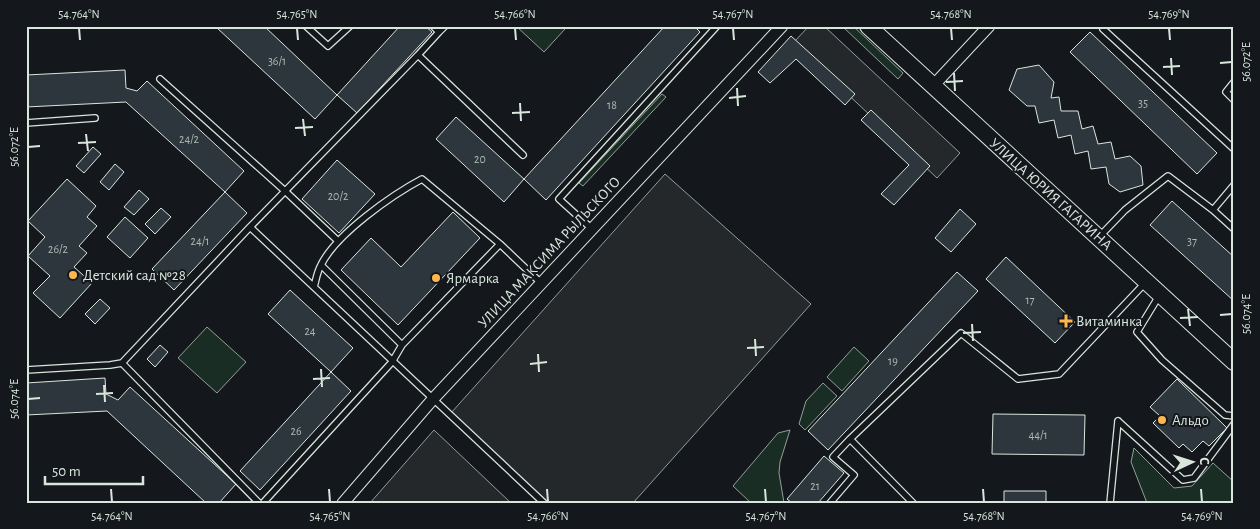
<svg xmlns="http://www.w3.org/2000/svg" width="1260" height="529" font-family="'Alegreya Sans',sans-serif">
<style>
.green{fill:#1a2d24;stroke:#939e99}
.parking{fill:#24282b;stroke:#939e99}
.building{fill:#2c363c;stroke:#d8e6dc}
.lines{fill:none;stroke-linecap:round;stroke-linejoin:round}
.service-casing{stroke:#d8e6dc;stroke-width:8}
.minor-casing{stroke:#d8e6dc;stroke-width:13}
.secondary-casing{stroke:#d8e6dc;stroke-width:18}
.service{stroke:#14181c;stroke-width:5.5}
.minor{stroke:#14181c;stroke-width:11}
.secondary{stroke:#14181c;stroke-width:16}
.ticks{fill:none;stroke:#d8e6dc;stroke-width:2}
.poi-dot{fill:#ffb74d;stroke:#14181c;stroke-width:2}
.labels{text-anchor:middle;stroke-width:4;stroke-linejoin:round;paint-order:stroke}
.number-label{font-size:12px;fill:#adbab4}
.street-label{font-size:15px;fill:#d8e6dc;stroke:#14181c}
.poi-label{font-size:15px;fill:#d8e6dc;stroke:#14181c;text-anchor:start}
.neatline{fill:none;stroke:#d8e6dc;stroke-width:2}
.ticks-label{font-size:12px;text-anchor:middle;fill:#d8e6dc}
</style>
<rect width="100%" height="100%" fill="#14181c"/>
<path class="green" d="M516 26H562L565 29 544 52Z
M842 26H853L903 73 898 79Z
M662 94 666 97 583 186 579 183Z
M207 327 246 362 217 393 178 358Z
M854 347 869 361 842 391 827 377Z
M823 383 837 396 805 430 799 424 806 401Z
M790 430 780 462 779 473 784 503H751L733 486 778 433Z
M1134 448 1174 488 1192 486 1213 463 1234 482V503H1147L1131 462Z"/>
<path class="parking" d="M809 26H824L960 153 937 178 793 43Z
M665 174 811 304 633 503H547L451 413Z
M434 430 511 503H370Z"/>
<path class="building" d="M264 26 337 95 315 119 216 27Z
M400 26H425L432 32 357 113 337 95Z
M665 26H694L700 32 546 200 524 179Z
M1090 32 1217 153 1197 174 1070 52Z
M791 36 855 94 845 105 796 59 770 83 758 72Z
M1039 65 1054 82 1051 98 1059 97 1061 111H1078L1082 129 1093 126 1098 144 1111 142 1115 159 1130 156 1141 166 1143 185 1120 192 1109 184 1106 167 1091 169 1088 151 1075 154 1071 135 1058 138 1054 120 1039 123 1035 106H1027L1009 90 1017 69Z
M125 70 126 88 137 91 147 81 244 171 225 192 126 102 26 107V75Z
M871 110 930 166 894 205 881 194 909 165 861 120Z
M456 117 524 179 504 202 436 139Z
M93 147 101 154 84 173 76 166Z
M337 160 375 194 339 233 302 199Z
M115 164 124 172 109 190 100 182Z
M67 179 96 206 87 217 97 226 79 246 87 253 74 267 92 283 60 318 33 293 50 276 28 256 45 237 28 221Z
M139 190 149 199 134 215 124 207Z
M225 192 247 213 174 290 152 269Z
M1172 201 1234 257V301L1150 225Z
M161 208 171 217 155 234 145 224Z
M960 209 976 224 951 252 935 238Z
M453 212 480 238 398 325 341 270 371 238 401 267Z
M125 217 148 238 130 258 107 237Z
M1006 257 1075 322 1055 343 986 279Z
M957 272 978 291 828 450 808 431Z
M290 290 353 348 331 372 268 314Z
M100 299 110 308 95 324 85 314Z
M160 345 168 352 155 367 147 359Z
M331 372 351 391 260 490 240 471Z
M105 378 106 394 118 400 130 387 236 484 219 503H206L107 411 26 415V383Z
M1177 379 1227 428 1209 446 1203 441 1192 452 1183 444 1179 448 1153 423 1160 416 1150 407Z
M993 414 1085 415 1084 455 992 454Z
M824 456 844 473 818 503H792L787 499Z
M1004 491H1046V503H1004Z"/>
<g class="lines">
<defs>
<path id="service" d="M306 26 328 46 350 26
M433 26 439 32 418 55 250 227 544 503
M1105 26 1103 29 1234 149
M439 32 445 26
M418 55 523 155
M160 79 285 191 338 241
M1234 82 1226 92 1234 100
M26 123 95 118
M1213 210 1234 185
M250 227 122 363 259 503
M592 229 559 199 717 26
M1100 236 1125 210 1168 176 1213 210 1234 229
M321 265 402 345
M314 287C316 280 317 272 321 265 336 234 392 195 422 179L500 244 541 283
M1159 296 1137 332 1162 360 1225 415 1234 416
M26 370 110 365 122 363
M1118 421 1183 480 1194 478 1234 424
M850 439 913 503
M263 503 392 362 402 345 500 244
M830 503 854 475 833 457 850 439 961 333 1018 379 1059 374 1145 283
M1110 503 1118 421"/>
<path id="minor" d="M933 86 989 26
M343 503 433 399 782 26"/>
<path id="secondary" d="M868 26 1234 362"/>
</defs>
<use href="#service" class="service-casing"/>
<use href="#minor" class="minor-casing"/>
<use href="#secondary" class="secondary-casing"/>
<use href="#service" class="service"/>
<use href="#minor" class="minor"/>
<use href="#secondary" class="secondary"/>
</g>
<path class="ticks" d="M79 28 80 40M297 28 298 40M515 28 516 40M733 28 734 40M951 28 952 40M1169 28 1170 40M1171 58 1172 75M1220 63 1232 62M1163 67 1180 66M954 73 955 91M946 82 963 81M737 88 738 106M729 98 746 96M520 103 521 121M512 113 530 112M303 119 305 136M295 128 313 127M86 134 88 151M78 143 96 142M28 147 40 146M1188 309 1190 326M1220 315 1232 314M1180 318 1198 317M972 324 973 341M963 333 981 332M755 339 756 356M747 348 764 347M538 354 539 372M530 364 547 362M321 369 322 387M313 379 330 378M104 385 105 402M96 394 113 393M28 399 40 398M111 489 112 502M329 489 330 502M547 489 548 502M765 489 766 502M983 489 984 502M1201 489 1202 502"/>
<g class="poi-dot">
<circle cx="73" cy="275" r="5"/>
<circle cx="436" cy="278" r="5"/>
<path d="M1063.5 313.5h5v5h5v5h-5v5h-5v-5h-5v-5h5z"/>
<circle cx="1162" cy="420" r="5"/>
</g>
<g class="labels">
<g class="number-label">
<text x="277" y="65">36/1</text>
<text x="1143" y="107">35</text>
<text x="612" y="109">18</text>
<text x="189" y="143">24/2</text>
<text x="480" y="163">20</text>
<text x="338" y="200">20/2</text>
<text x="200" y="245">24/1</text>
<text x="1192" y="245">37</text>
<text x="58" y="253">26/2</text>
<text x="1030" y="304">17</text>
<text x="310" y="335">24</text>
<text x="893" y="365">19</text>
<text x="296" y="435">26</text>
<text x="1038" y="439">44/1</text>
<text x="815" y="490">21</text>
</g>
<g class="street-label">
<text transform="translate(1051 194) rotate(42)" y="5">УЛИЦА ЮРИЯ ГАГАРИНА</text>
<text transform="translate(549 252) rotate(-47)" y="5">УЛИЦА МАКСИМА РЫЛЬСКОГО</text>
</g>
<g class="poi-label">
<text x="83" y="280">Детский сад №28</text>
<text x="446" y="283">Ярмарка</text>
<text x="1076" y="326">Витаминка</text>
<text x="1172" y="425">Альдо</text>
</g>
</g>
<rect width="1260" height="529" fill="none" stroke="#14181c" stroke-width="55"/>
<g transform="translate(1192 462) rotate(86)" stroke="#14181c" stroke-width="4" paint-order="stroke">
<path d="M0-4L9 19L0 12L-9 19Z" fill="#d8e6dc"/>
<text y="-8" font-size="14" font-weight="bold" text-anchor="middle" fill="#d8e6dc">С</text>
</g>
<path d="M45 476v8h98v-8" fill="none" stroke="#d8e6dc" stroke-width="2.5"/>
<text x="52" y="476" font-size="15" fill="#d8e6dc" stroke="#14181c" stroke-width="4" paint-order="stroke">50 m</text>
<rect x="28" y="28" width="1204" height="474" class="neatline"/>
<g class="ticks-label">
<text x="79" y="18">54.764°N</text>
<text x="297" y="18">54.765°N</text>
<text x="515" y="18">54.766°N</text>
<text x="733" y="18">54.767°N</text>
<text x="951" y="18">54.768°N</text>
<text x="1169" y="18">54.769°N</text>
<text transform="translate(1246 62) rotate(-90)" y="4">56.072°E</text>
<text transform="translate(14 147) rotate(-90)" y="4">56.072°E</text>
<text transform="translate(1246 314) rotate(-90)" y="4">56.074°E</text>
<text transform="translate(14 399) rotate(-90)" y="4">56.074°E</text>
<text x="112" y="520">54.764°N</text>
<text x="330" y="520">54.765°N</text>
<text x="548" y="520">54.766°N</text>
<text x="766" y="520">54.767°N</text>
<text x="984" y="520">54.768°N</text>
<text x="1202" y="520">54.769°N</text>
</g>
</svg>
